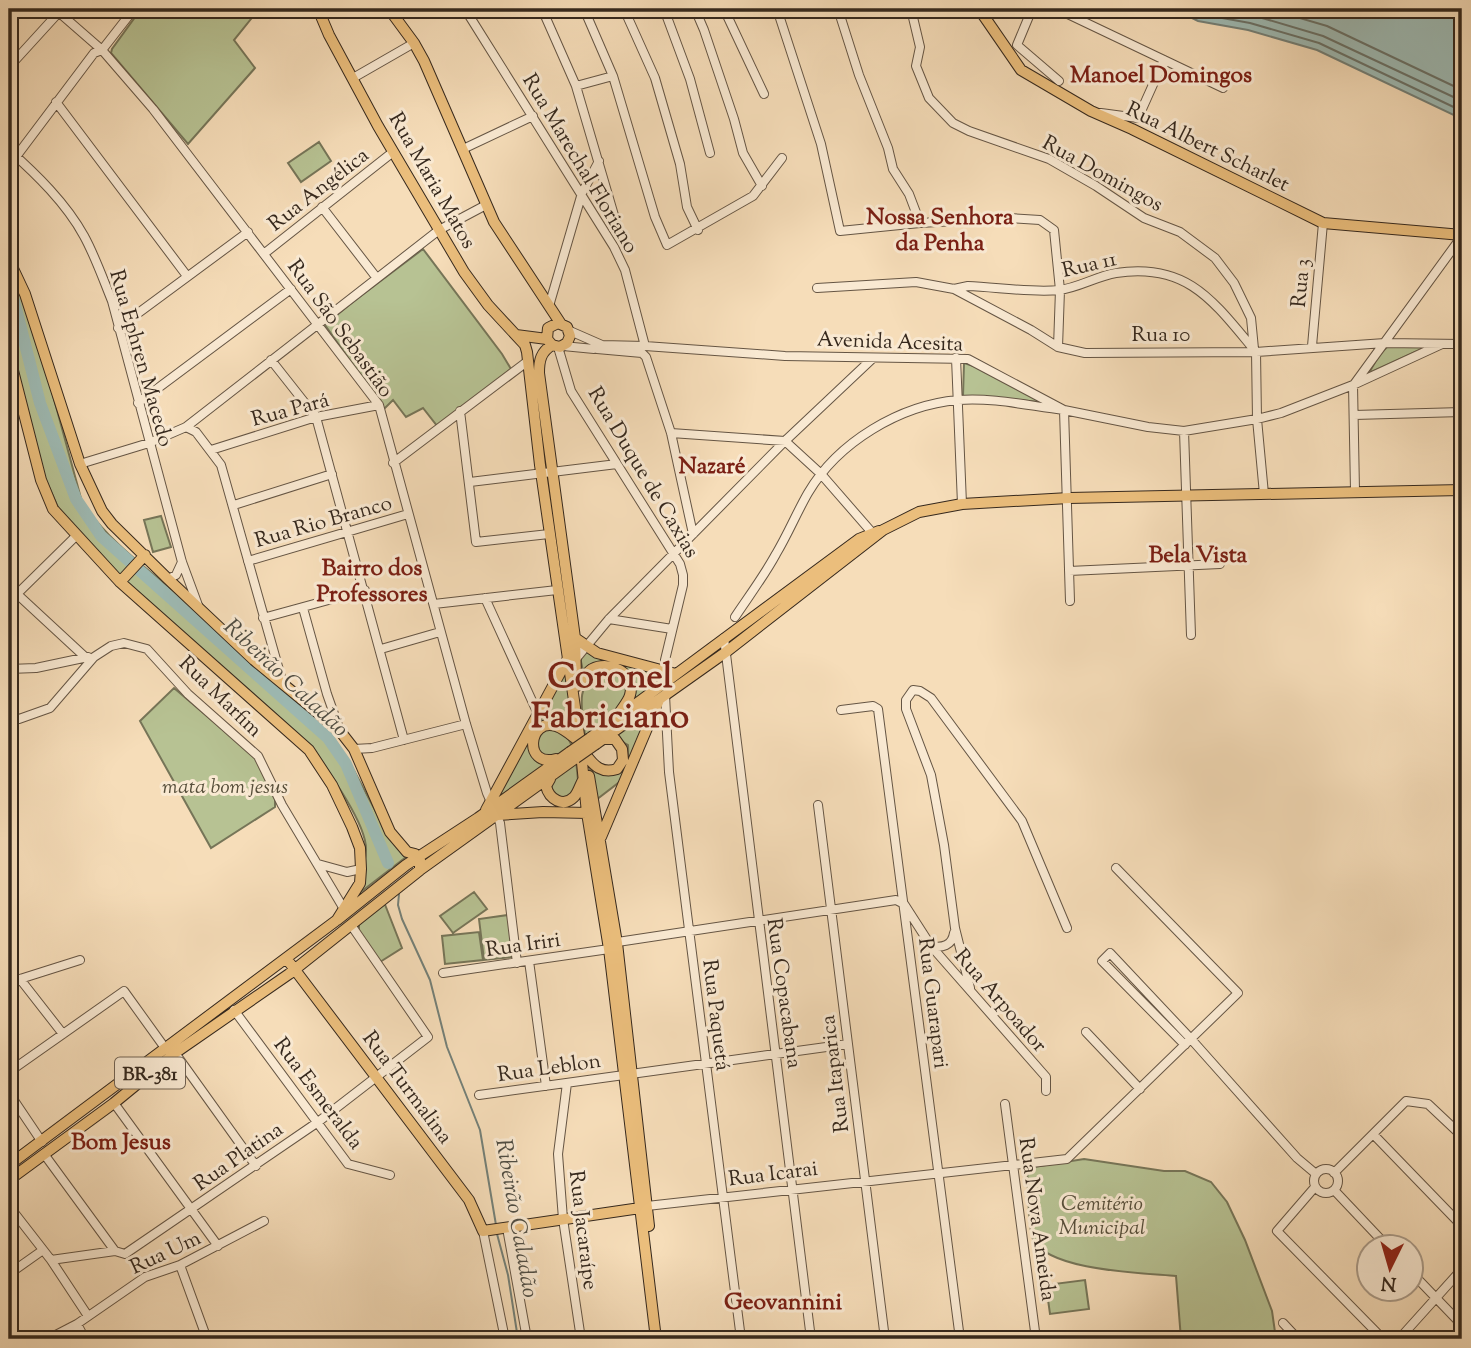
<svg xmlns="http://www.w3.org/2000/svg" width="1471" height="1348" font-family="'Sorts Mill Goudy',serif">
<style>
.green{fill:#b7c293;stroke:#767558;stroke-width:2}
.water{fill:#9ebbb5;stroke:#748078;stroke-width:2}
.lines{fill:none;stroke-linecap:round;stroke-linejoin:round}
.shore{stroke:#6a7269;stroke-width:2}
.stream{stroke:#748078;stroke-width:2}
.river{stroke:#9ebbb5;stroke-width:12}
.minor-casing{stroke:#655544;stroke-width:10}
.major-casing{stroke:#35281d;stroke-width:12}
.minor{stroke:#f9e9d2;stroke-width:8}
.major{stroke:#ebbe7c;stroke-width:10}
.major-bridge-casing{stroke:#35281d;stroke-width:12;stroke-linecap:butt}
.major-bridge{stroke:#ebbe7c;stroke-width:10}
.labels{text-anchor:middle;stroke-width:6;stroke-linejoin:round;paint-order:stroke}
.shield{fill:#f9e9d2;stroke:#706253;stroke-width:2}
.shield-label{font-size:19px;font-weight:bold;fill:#35281d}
.street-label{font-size:21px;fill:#35281d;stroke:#f9e9d2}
.park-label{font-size:21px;font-style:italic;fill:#564e3a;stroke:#f9e9d2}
.neighbourhood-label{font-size:23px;font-weight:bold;fill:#7a1f14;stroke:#f9e9d2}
.water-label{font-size:23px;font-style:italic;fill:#4f4d43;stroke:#f9e9d2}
.town-label{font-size:35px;font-weight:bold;fill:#7a1f14;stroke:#f9e9d2}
</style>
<rect width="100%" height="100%" fill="#f6ddb9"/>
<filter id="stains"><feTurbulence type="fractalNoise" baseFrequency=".00286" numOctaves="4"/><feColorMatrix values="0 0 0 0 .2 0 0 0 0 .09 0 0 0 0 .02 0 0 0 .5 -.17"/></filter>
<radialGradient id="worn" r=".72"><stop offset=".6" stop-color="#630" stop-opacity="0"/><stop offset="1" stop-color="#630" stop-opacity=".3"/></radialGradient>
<path class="green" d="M141 9H259L234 40 255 68 188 144 111 53 112 49Z
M319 142 331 161 301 182 288 163Z
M423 249 502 354 511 369 438 427 423 408 406 417 393 400 384 409 325 325 350 304Z
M9 261 38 340 82 502C110 544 152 572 190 605 239 647 285 693 332 737L350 763 384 827 410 854 353 898C357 883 366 866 366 850 367 824 328 771 312 749L120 582 61 514 44 476 10 355Z
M1389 345 1428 346 1369 373 1379 355Z
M964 363 983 369 1041 402 963 396Z
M161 516 171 547 153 552 144 520Z
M586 650 670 676 630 705 633 691 614 664 602 661 583 671 580 657Z
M566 666 573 733C567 723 552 713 540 724 535 728 532 737 529 743L549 764 492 802Z
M597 672C614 672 623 675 627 693L619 708 585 736C583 712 574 687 597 672Z
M174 688 260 761 275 796V807L211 848 140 721Z
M652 706 622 780 596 800 590 769C615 780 630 775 628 745L609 734Z
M551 727 566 734 572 746C561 754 555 758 541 754L537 747 539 732Z
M576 760 578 780 575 793 563 800 552 791C550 774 564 769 576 760Z
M474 892 487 909 453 933 440 916Z
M384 902 402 948 380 962 359 932V923Z
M508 915 513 957 484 960 479 919Z
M479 932 483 960 445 964 442 936Z
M1084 1159 1164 1171H1185L1211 1182 1227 1202 1245 1240 1272 1311 1276 1339H1181L1176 1276C1143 1273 1048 1271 1033 1239 1028 1228 1028 1183 1027 1168Z
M1085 1280 1089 1309 1050 1314 1046 1285Z"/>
<path class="water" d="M1174 9H1438L1462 19V119L1317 50 1248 30 1198 21Z"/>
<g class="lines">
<path class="shore" d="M1190 9 1200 14 1250 23 1319 43 1462 111
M1220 9 1252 15 1323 36 1462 101
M1269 9 1327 26 1462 90"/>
<path class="stream" d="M388 863 392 872
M399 894 398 905 402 919 430 980 447 1047 480 1130 496 1225
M497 1234 508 1275 518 1339"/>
<path class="river" d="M9 290 14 301 40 403 76 499 101 536 328 738 346 764 388 863"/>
<defs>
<path id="minor" d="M55 9 102 50 153 109 379 405 466 724 487 793 500 823 517 963
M465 9 614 247 625 270 645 346
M542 9 576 86 618 229
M584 9 613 76 655 217 667 245 753 196 782 158
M624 9 655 78 680 164 687 207 698 230
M664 9 690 79 710 153
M695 9 704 30 734 119 743 153 762 186
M724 9 764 94
M777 9 821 144 840 231 920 223 1009 218 1040 220 1054 230 1060 290 1058 347
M838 9 859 75 888 148 893 169 909 194 920 223
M911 9 920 47 916 66 929 98 953 123 969 131 1049 159 1096 186 1144 218 1180 232 1215 258 1234 283 1251 318 1254 349
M1032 9 1017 45 1059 81
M1057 9 1223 88
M9 67 61 10
M353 78 414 43
M576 86 613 76
M56 102 187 276
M1101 113 1138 118 1164 60
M463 149 533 116
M9 150C36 174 66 203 84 236 95 256 103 279 112 301L182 562 199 608
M9 166 94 53 102 50 134 9
M322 207 376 277
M265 253 393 152
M817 288 916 282 954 289 968 286C996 287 1032 293 1059 290 1078 288 1097 276 1116 273 1188 262 1214 302 1256 352L1257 419 1264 494
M954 289 1031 330 1058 347 1085 353 1256 352 1385 343 1462 344
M549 306 582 193 599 161
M118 328 248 232
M570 331 602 345
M563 346 594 349 602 345 645 346 785 356 968 359 1064 410 1148 427 1184 431 1257 419 1281 413 1353 385 1442 344
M1312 346 1323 223
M558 347 571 391 680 564 683 575V585L665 660
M597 349 642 353 646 357 671 433 693 534
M956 358 962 504
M271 360 316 417 404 740
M1355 383 1462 236
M1353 385 1355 491
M138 403 291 289
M460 411 476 542 549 534
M1354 415 1462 412
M186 427 196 432 221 465 283 684
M1184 431 1191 635
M671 433 785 441 821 474 875 536
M211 450 316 417 379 405
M393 463 528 361
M80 464 149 443 186 427 439 230 486 205
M470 482 617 464
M234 505 332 474
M248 561 408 514
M1069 571 1220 564
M9 579 17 594 84 656
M168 579 176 575 182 562
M17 594 76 536
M485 598 538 714
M434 604 557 590
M303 608 327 694 340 731
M735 617C749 596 764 576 776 554 788 534 797 512 808 493 838 442 900 405 958 400 992 397 1030 406 1064 410L1070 601
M263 618 365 590
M609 619 672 629
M724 638 811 1339
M381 649 440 632
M575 660 609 619 785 441 873 358
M9 669 36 668 88 657
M665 695 669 772 741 1339
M841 710 873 706 878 709 960 1339
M9 717 19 719 50 708 94 657 111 646 124 643 147 649 188 694 258 756 282 805 344 909 347 908
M354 749 372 748 466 724
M818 805 885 1339
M318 864 347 872 361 869
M611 943 896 900 904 904 931 946 1046 1077V1091
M931 946C942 948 952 946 954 933
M529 961 546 1086
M443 973 609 949
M20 979 63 1034
M9 987 20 979 80 960
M970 988 955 928 944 845 931 775 906 709V700L913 690 920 691 931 698 1022 821 1067 928
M234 1010 348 1164 390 1175
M1086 1032 1140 1089
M1185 1045 1102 961 1110 953 1191 1039 1297 1158 1316 1174
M175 1053 256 1166
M9 1072 124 991 165 1048
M631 1074 848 1044
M567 1083 558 1154 563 1219 581 1339
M9 1093 42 1142
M479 1095 624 1075
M114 1103 218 1246
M1005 1104 1036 1339
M1373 1134 1462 1226
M44 1154 115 1251
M1314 1181a12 12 0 1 1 24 0a12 12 0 1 1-24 0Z
M1334 1173 1406 1101 1428 1104 1462 1136
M1315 1187 1277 1231 1383 1339
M1334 1190 1387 1246
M9 1206 51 1260 88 1316
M647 1206 1067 1159 1238 993 1116 868
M507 1228 527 1339
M483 1231 505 1339
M51 1260 115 1251 125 1254 318 1122 428 1037 351 925
M180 1265 207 1339
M1412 1273 1462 1325
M9 1274 43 1250
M1283 1323 1298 1339
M77 1324 85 1339
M48 1339 77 1324 145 1277 180 1265 264 1221
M704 1339 740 1335
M1399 1339 1462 1269"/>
<path id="major" d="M318 9 329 35 378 126 464 272 488 305 525 345 527 352 540 465 580 742 587 813 609 949 656 1339
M389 9 414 43 424 61 494 222 561 324
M979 9 1021 70 1091 111 1132 129 1323 223 1462 235
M9 260 25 294 80 464 102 511 112 524 168 579 254 660 340 731 354 749 390 832 407 852 415 854 420 860V870
M516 335 547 339
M552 345 547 339 548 328 558 323 567 327 570 336 567 343 560 347 552 345C541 352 539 360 539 373L575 638 576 678
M9 355 41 480 53 509 120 582 309 750 332 785 352 827 360 848 361 869 360 883 337 920
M120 582 145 555
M575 638 597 653 676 674
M577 686C581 681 586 673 592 669 610 660 636 673 630 695 628 702 622 708 618 715
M590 738 859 539 879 531
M596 744 726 652 883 530 919 512 962 504 1069 498 1462 490
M586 755C594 766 602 774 617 769L623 760 622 749 615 739H604
M556 759C523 768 528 717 556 726 565 729 572 736 580 742
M589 776 617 943 649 1226
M550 779 546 786C549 799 563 808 574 797 578 793 580 785 583 780
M486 810 567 660
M498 815 543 812 587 813
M601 837 659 700
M286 958 469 1200 483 1231 647 1207
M9 1165 337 920 406 865 478 818 570 752
M9 1180 114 1103 175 1053 289 974 420 870 576 758"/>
</defs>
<use href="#minor" class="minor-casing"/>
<use href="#major" class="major-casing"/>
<use href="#minor" class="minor"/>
<use href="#major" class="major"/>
<defs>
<path id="major-bridge" d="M570 752 590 738
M576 758 596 744"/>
</defs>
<use href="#major-bridge" class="major-bridge-casing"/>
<use href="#major-bridge" class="major-bridge"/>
</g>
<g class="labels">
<rect class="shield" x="115" y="1057.5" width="70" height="31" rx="5"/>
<g class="shield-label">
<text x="150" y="1080">BR-381</text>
</g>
<g class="street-label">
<text transform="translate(1208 146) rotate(26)" y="7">Rua Albert Scharlet</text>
<text transform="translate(581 163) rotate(59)" y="7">Rua Marechal Floriano</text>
<text transform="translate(1103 173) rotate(29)" y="7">Rua Domingos</text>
<text transform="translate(433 180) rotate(60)" y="7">Rua Maria Matos</text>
<text transform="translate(318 189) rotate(-38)" y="7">Rua Angélica</text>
<text transform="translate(1089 264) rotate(-13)" y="7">Rua 11</text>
<text transform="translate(1300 283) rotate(-85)" y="7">Rua 3</text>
<text transform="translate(341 328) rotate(54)" y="7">Rua São Sebastião</text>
<text x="1161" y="341">Rua 10</text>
<text transform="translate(890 341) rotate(2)" y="7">Avenida Acesita</text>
<text transform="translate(142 358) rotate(74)" y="7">Rua Ephren Macedo</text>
<text transform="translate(290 409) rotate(-15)" y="7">Rua Pará</text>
<text transform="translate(644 472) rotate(59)" y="7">Rua Duque de Caxias</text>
<text transform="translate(323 521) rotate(-16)" y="7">Rua Rio Branco</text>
<text transform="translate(221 696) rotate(44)" y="7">Rua Marfim</text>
<text transform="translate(523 944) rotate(-8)" y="7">Rua Iriri</text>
<text transform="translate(785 993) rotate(82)" y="7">Rua Copacabana</text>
<text transform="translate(1001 1000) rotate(49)" y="7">Rua Arpoador</text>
<text transform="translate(934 1003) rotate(83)" y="7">Rua Guarapari</text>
<text transform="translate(717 1015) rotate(83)" y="7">Rua Paquetá</text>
<text transform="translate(549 1067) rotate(-8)" y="7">Rua Leblon</text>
<text transform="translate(834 1074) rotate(-97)" y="7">Rua Itaparica</text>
<text transform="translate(408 1087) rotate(53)" y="7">Rua Turmalina</text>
<text transform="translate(319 1093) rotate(53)" y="7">Rua Esmeralda</text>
<text transform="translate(238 1156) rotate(-35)" y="7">Rua Platina</text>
<text transform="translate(773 1173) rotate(-7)" y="7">Rua Icarai</text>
<text transform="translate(1038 1219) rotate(82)" y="7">Rua Nova Ameida</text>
<text transform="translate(584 1230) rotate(83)" y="7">Rua Jacaraípe</text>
<text transform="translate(165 1252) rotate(-25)" y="7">Rua Um</text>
</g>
<g class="park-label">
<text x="225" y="793">mata bom jesus</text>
<text x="1102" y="1210">Cemitério<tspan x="1102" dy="24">Municipal</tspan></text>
</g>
<g class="neighbourhood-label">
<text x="1161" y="82">Manoel Domingos</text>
<text x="940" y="224">Nossa Senhora<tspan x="940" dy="26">da Penha</tspan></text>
<text x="712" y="473">Nazaré</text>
<text x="1198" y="562">Bela Vista</text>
<text x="372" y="575">Bairro dos<tspan x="372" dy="26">Professores</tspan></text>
<text x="121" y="1149">Bom Jesus</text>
<text x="783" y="1309">Geovannini</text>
</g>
<g class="water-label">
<text transform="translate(287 677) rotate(43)" y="8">Ribeirão Caladão</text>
<text transform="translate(518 1218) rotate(80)" y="8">Ribeirão Caladão</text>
</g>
<g class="town-label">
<text x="610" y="687">Coronel<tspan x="610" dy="40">Fabriciano</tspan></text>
</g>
</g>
<rect width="1471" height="1348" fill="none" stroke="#f6ddb9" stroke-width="35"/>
<rect x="10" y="10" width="1450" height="1327" fill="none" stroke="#35281d" stroke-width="3.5"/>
<rect x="18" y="18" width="1436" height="1313" fill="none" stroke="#35281d" stroke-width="2"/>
<g transform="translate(1390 1268) rotate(185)"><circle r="33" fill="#f9e9d2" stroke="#ab9c8a" stroke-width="2"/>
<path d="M0-5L12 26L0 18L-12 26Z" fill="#8f2418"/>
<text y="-10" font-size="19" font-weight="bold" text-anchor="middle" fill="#35281d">N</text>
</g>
<rect width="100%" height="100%" filter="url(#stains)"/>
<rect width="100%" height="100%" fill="url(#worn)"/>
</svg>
